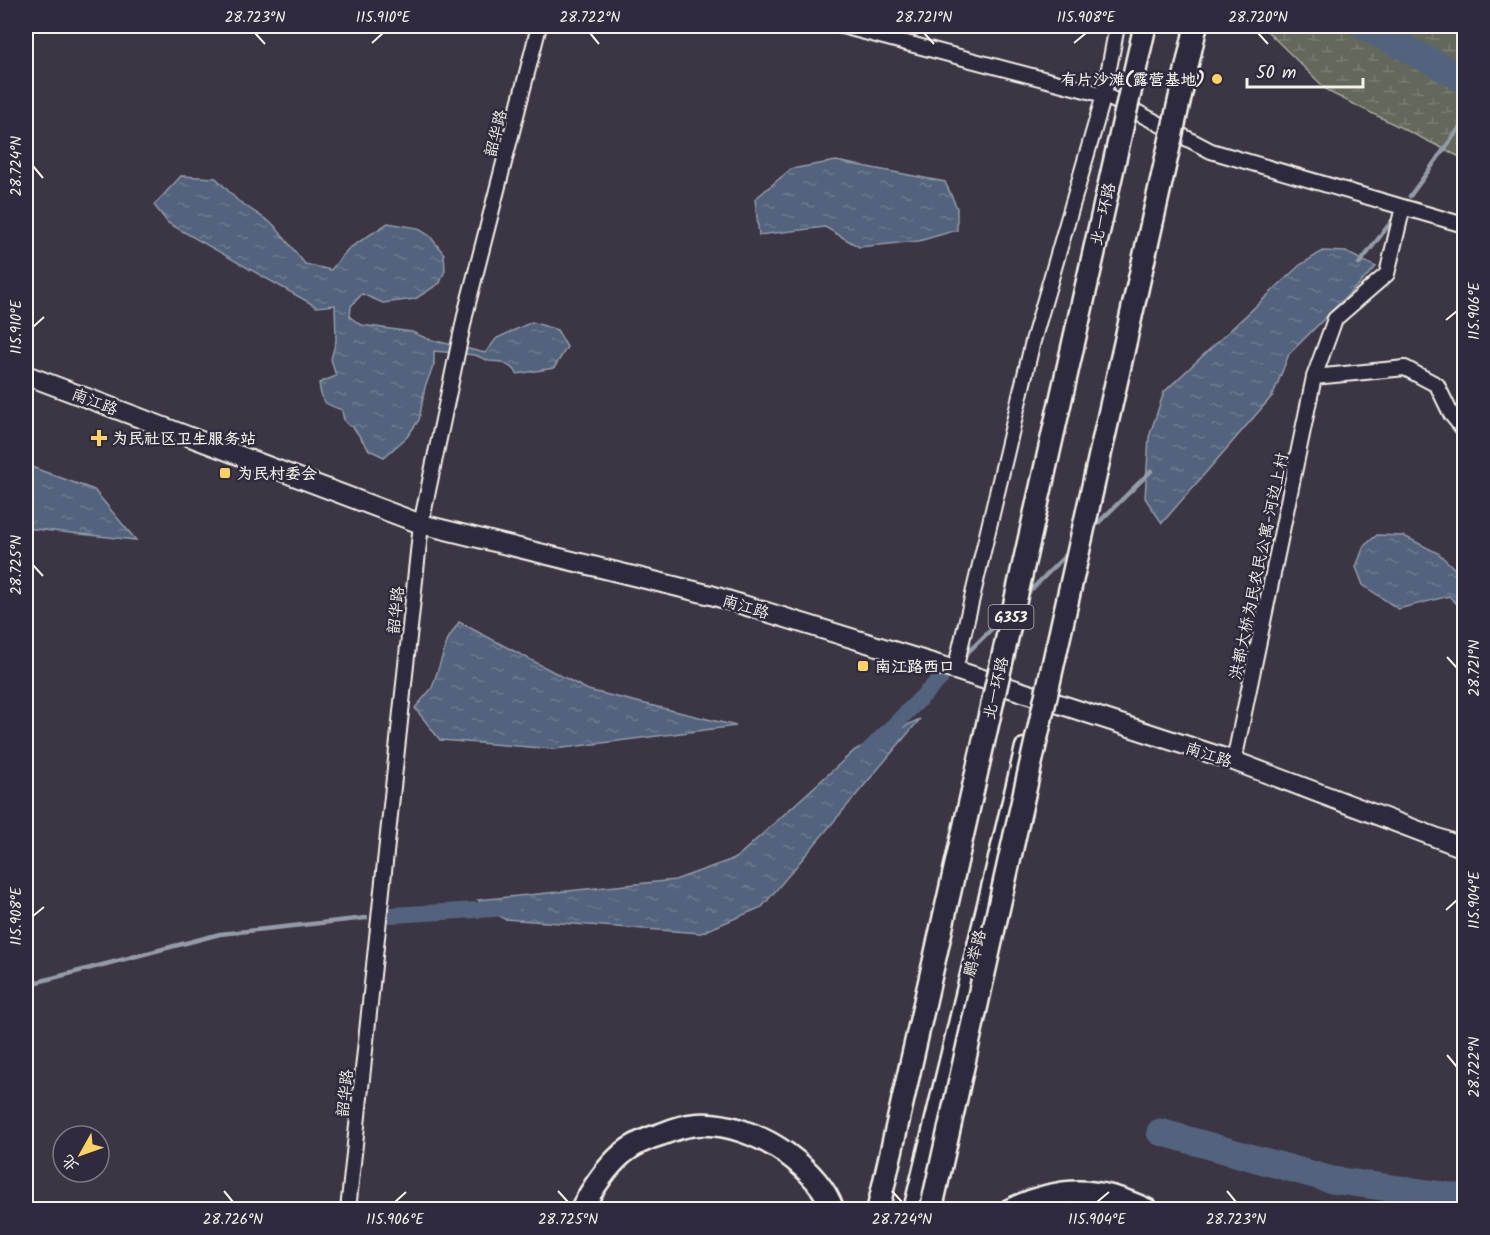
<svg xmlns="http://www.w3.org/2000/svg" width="1490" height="1235" font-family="Kalam,'LXGW WenKai TC',sans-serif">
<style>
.wetland{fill:url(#wetland-marsh);stroke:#acaca1;stroke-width:1.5}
.water{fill:url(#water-ripples);stroke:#939ca8;stroke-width:1.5}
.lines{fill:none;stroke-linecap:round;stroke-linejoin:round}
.stream{stroke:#939ca8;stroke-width:4.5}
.canal{stroke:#52647d;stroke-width:16}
.river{stroke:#52647d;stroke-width:27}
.minor-casing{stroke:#f4f1e8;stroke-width:18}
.tertiary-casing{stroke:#f4f1e8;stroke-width:21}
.secondary-casing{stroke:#f4f1e8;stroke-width:22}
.trunk-casing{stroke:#f4f1e8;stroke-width:26}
.minor{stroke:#2f2a3d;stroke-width:14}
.tertiary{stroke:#2f2a3d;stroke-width:16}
.secondary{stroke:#2f2a3d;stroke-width:18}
.trunk{stroke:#2f2a3d;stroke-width:21}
.trunk-bridge-casing{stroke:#f4f1e8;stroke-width:26;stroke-linecap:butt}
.trunk-bridge{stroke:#2f2a3d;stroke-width:21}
.ticks{fill:none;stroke:#f4f1e8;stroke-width:2}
.poi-dot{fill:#ffd166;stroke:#2f2a3d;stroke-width:2}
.labels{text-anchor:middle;stroke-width:5;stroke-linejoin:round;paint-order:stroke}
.shield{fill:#2f2a3d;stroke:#b9b5b5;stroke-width:1.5}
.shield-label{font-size:15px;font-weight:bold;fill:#f4f1e8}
.poi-label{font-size:16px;font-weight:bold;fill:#f4f1e8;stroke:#2f2a3d;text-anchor:start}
.street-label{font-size:16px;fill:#f4f1e8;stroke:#2f2a3d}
.neatline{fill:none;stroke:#f4f1e8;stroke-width:2}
.ticks-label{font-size:15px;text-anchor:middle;fill:#f4f1e8}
</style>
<defs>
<pattern id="wetland-marsh" width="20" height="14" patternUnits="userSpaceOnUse" patternTransform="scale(1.5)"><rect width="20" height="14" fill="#64685a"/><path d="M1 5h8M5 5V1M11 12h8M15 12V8" fill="none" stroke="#7b7e72"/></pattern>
<pattern id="water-ripples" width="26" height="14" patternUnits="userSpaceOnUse" patternTransform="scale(1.5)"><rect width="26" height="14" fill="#52647d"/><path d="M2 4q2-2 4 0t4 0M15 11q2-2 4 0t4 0" fill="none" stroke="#6c7b8f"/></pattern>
</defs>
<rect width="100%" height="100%" fill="#3c3544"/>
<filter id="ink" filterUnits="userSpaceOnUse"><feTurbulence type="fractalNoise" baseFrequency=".0167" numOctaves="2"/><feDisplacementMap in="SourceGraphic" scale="12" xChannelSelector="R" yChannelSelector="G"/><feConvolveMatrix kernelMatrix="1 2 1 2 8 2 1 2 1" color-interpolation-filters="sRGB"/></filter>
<g filter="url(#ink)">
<path class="wetland" d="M1262 26H1464V159L1329 92Z"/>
<path class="water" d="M836 161 945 182 957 208V230L919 241 859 247 825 227 759 235 755 199 791 169Z
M181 176 216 178 237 200 274 225 305 264 331 270 348 249 388 223 417 228 430 236 444 254 445 270 440 283 415 299 383 303 362 294 351 306 350 317 361 325 412 332 428 339 485 353 497 338 532 322 557 330 567 347 554 368 517 374 514 369 502 362 489 361 475 355 434 351V364L425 387 419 420 407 437 384 457 369 450 353 427C344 425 343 418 342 410 322 403 322 403 319 383L336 376 331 359 336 341 335 305 317 307 168 223 154 205Z
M1323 251 1346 252 1376 267 1289 354 1273 395 1162 523 1145 498 1149 437 1164 392 1300 265Z
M26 465 94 490 136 540 26 528Z
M1377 535 1404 536 1438 553 1457 571 1464 562V611L1449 596 1398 609 1363 585 1356 567 1364 546Z
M459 622 588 690 736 726 555 749 440 740 415 708 432 688 448 639Z
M920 719 762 907 701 933 504 919 478 900 675 880 736 858 855 750Z"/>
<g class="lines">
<path class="stream" d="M1410 196 1464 122
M1359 264 1394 218
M1091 530 1151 471
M1025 596 1070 551
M963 657 1004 617
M26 985 220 934 366 918"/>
<path class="canal" d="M866 753 941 678
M392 915 511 908"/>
<path class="river" d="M1363 26 1464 79
M1160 1132 1332 1180 1464 1198"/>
<defs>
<path id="minor" d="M842 26 1104 95 1211 151 1464 225
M1314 377 1405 368 1437 385 1451 414 1464 430
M955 670 1033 341 1104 95 1117 26
M1234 761 1314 377 1335 319 1387 274 1401 215
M348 1210 421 524 466 311 539 26"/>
<path id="tertiary" d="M912 1210 1024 747"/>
<path id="secondary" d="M26 375 421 524 711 595 955 670 1234 761 1464 848"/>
<path id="trunk" d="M581 1210C592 1189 604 1170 622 1154 633 1145 648 1138 662 1134 672 1130 683 1126 693 1125 725 1121 762 1136 787 1154 806 1168 825 1187 833 1210
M1010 1210C1060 1186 1097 1186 1147 1210"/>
</defs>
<use href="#minor" class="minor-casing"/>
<use href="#tertiary" class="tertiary-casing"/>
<use href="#secondary" class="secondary-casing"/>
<use href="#trunk" class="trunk-casing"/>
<use href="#minor" class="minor"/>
<use href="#tertiary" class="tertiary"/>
<use href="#secondary" class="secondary"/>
<use href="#trunk" class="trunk"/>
<defs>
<path id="trunk-bridge" d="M878 1210 1145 26
M931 1210 1196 26"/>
</defs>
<use href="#trunk-bridge" class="trunk-bridge-casing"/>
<use href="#trunk-bridge" class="trunk-bridge"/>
</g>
</g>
<path class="ticks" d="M255 33 265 44M590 33 599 44M924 33 934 44M1258 33 1268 44M372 43 383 33M1074 43 1086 33M33 166 43 178M1446 320 1457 311M33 327 44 317M33 565 43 576M1447 657 1457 668M1446 910 1457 900M33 916 44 907M1447 1055 1457 1067M224 1191 233 1202M558 1191 568 1202M892 1191 902 1202M1227 1191 1236 1202M395 1202 406 1192M1097 1202 1109 1192"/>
<g class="poi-dot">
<circle cx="1217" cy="79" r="6"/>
<path d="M96 429h6v6h6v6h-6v6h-6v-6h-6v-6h6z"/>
<rect x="219" y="467" width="12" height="12" rx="3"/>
<rect x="857" y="660" width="12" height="12" rx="3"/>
</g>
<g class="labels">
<rect class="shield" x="988.5" y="605" width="45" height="24" rx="4.5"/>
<g class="shield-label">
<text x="1011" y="622">G353</text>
</g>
<g class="poi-label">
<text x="1205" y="85" text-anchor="end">有片沙滩(露营基地)</text>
<text x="112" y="444">为民社区卫生服务站</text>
<text x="237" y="479">为民村委会</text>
<text x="875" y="672">南江路西口</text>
</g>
<g class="street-label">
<text transform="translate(495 133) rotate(-76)" y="6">韶华路</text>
<text transform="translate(1102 214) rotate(-77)" y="6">北一环路</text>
<text transform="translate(95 401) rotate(21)" y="6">南江路</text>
<text transform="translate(1258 566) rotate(-78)" y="6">洪都大桥为民农民公寓-河边上村</text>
<text transform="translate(746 606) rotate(17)" y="6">南江路</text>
<text transform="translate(395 610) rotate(-84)" y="6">韶华路</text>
<text transform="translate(995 688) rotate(-77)" y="6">北一环路</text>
<text transform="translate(1209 754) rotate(18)" y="6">南江路</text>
<text transform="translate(974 953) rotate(-76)" y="6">鹏举路</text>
<text transform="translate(344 1093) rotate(-84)" y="6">韶华路</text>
</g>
</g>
<rect width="1490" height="1235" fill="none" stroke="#2f2a3d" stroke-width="66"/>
<g transform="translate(81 1154) rotate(230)"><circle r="28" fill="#2f2a3d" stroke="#7e7a81" stroke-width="1.5"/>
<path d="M0-4.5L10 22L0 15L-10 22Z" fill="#ffd166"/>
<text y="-9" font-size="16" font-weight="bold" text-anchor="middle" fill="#f4f1e8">北</text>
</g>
<path d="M1247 78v9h116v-9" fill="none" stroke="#f4f1e8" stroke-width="3"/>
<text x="1256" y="78" font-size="18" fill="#f4f1e8" stroke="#2f2a3d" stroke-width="4.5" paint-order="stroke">50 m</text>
<rect x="33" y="33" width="1424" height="1169" class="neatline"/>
<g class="ticks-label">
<text x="255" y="22">28.723°N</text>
<text x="383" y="22">115.910°E</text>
<text x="590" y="22">28.722°N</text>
<text x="924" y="22">28.721°N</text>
<text x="1086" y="22">115.908°E</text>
<text x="1258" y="22">28.720°N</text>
<text transform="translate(16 166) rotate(-90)" y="5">28.724°N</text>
<text transform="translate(1474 311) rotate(-90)" y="5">115.906°E</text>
<text transform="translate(16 327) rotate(-90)" y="5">115.910°E</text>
<text transform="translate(16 565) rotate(-90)" y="5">28.725°N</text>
<text transform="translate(1474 668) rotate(-90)" y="5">28.721°N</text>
<text transform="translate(1474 900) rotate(-90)" y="5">115.904°E</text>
<text transform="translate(16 916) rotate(-90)" y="5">115.908°E</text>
<text transform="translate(1474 1067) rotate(-90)" y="5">28.722°N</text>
<text x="233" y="1224">28.726°N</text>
<text x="395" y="1224">115.906°E</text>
<text x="568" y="1224">28.725°N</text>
<text x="902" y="1224">28.724°N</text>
<text x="1097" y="1224">115.904°E</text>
<text x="1236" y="1224">28.723°N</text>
</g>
</svg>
